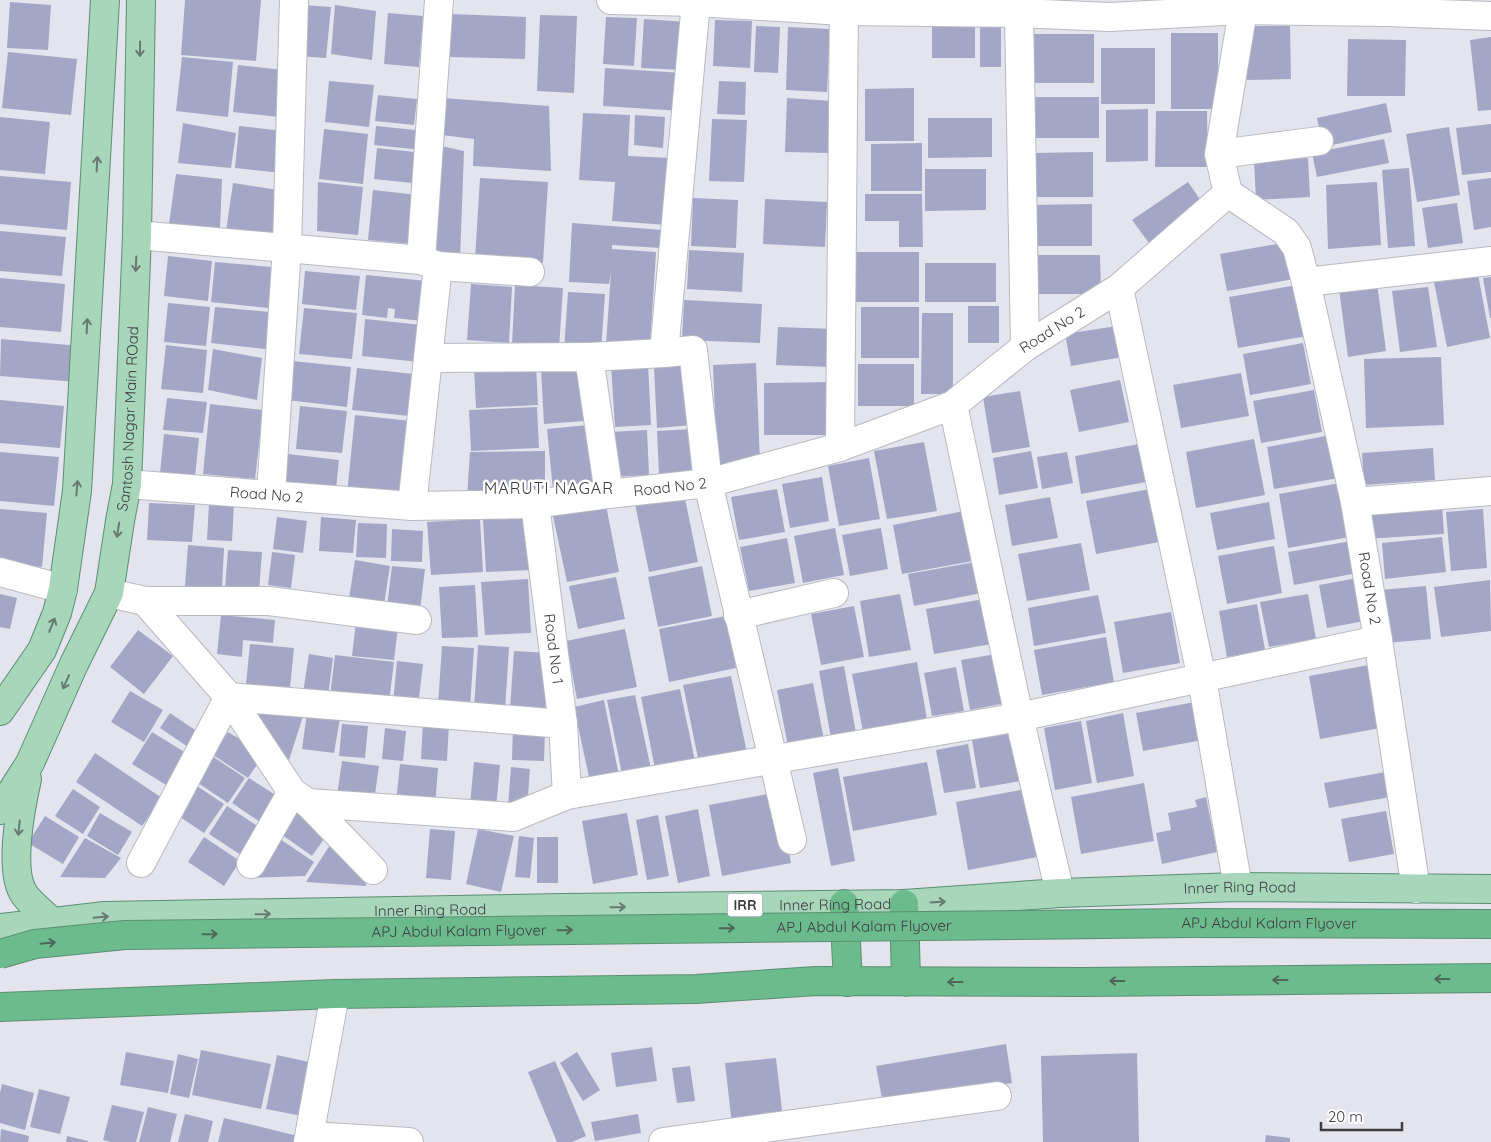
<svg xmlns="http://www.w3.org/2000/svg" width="1491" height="1142" font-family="Quicksand,sans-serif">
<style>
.building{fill:#a4a6c5}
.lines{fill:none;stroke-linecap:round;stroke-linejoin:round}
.street-casing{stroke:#b9b9c4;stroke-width:30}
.secondary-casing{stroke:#b9b9c4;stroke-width:30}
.primary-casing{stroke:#5b8f72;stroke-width:30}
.highway-casing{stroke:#5b8f72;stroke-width:30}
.street{stroke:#fff;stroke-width:28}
.secondary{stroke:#fff;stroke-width:28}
.primary{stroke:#a7d6ba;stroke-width:28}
.highway{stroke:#6cbb8c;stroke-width:28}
.highway-bridge-casing{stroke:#5b8f72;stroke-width:30;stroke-linecap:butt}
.highway-bridge{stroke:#6cbb8c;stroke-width:28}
.oneway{stroke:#677a71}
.oneway2{stroke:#4d685b}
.labels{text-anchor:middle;stroke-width:5;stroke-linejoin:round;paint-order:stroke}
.shield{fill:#fff;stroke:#76767a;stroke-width:1}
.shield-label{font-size:14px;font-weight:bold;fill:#3c3c41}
.street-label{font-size:15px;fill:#3c3c41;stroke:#fff}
.neighbourhood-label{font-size:16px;letter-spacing:1px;fill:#3b3c44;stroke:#fff}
</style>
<rect width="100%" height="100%" fill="#e4e4ef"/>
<path class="building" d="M185 0H261L256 61 181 55Z
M10 2 51 5 48 50 7 48Z
M303 5 331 7 326 58 299 56Z
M335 5 376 11 372 60 331 54Z
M388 13 423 16 419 67 384 64Z
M451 14 526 17 525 59 450 57Z
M540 15 577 16 574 93 537 91Z
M606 17 637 18 634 66 603 64Z
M644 19 687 22 683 70 641 68Z
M715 20 752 21 750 68 713 66Z
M932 25H975V58H932Z
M756 26 780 27 778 73 754 72Z
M1246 26H1290L1291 79 1247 80Z
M788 27 830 29 827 92 786 90Z
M980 27H1001V67H980Z
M1171 33H1218V109H1171Z
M1034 34H1094V83H1034Z
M1491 37V110L1478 111 1470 40Z
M1348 39 1406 40 1405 96H1347Z
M1101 48H1155V104H1101Z
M8 52 77 59 71 115 2 108Z
M182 57 233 62 228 117 176 111Z
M238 65 284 70 279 117 233 112Z
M605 68 683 73 681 111 603 106Z
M329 81 374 85 369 127 325 122Z
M719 81 746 82 745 115 717 114Z
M914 88V141H865V89Z
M378 95 417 99 414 125 375 121Z
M1035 97H1099V138H1035Z
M443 98 549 106 551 171 473 166 474 139 442 135Z
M787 98 832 101 829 153 785 152Z
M1386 103 1392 132 1323 147 1317 118Z
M1148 109V161L1106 162V110Z
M1156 111H1207L1208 167H1155Z
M583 113 630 115 628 156 671 158 667 225 612 221 615 182 579 180Z
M635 115 665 117 663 148 634 145Z
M0 117 50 122 45 174 0 170Z
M928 118H992V157L928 158Z
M712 119 747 120 744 182 709 181Z
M183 123 236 133 231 168 178 163Z
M1491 124V172L1462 175 1456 128Z
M239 126 285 131 281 173 235 168Z
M376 126 425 131 422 150 374 145Z
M1449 127 1460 195 1417 202 1406 134Z
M324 129 368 134 363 184 319 179Z
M1384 139 1389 163 1317 177 1312 153Z
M922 143V191H871V144Z
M441 146 464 151 460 259 434 256Z
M377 148 424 153 422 184 374 179Z
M1093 152V197H1033V153Z
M1308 158 1310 197 1256 200 1254 161Z
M1409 168 1415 246 1388 248 1382 170Z
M925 169H986V210L925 211Z
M176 174 222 179 220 229 169 224Z
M0 176 71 182 67 230 0 224Z
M480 178 548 182 543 263 475 259Z
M1491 178V227L1474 230 1467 181Z
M318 182 363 187 358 235 317 231Z
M1188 182 1204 205 1149 243 1132 220Z
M1377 182 1381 245 1328 249 1326 185Z
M233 183 278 190 274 233 226 231Z
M373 190 418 195 413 244 368 240Z
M865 194H922L923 247H899V221H865Z
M693 198 738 200 736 248 691 246Z
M765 199 827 202 825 247 763 244Z
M1457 203 1463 243 1428 248 1422 208Z
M1092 204V246H1029V205Z
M572 223 663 230 662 248 612 245V249L656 252 650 347 606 345 611 272 609 284 569 282Z
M0 231 66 237 62 276 0 271Z
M1288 242 1294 279 1227 291 1220 254Z
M689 250 744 253 742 292 687 289Z
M856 252H919V302H856Z
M1028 255H1100L1101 294H1028Z
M168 256 212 261 208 301 164 296Z
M215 262 272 267 268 308 211 302Z
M925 263H996V302H925Z
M1477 269 1490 338 1447 347 1433 277Z
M305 271 360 276 356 310 302 304Z
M366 275 427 281 423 321 394 318 395 309 388 308 387 318 362 315Z
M1491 277V318H1490L1483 278Z
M0 278 65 284 61 332 0 327Z
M1377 283 1386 351 1348 357 1339 289Z
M471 284 512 287 509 343 467 340Z
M515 285 563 288 559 348 512 344Z
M1297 285 1307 336 1238 348 1229 297Z
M1428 287 1437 347 1400 352 1392 291Z
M568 292 605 294 601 351 564 349Z
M684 300 762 304 760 343 682 340Z
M168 303 210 307 206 346 164 342Z
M968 306H999V343H968Z
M215 307 270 312 266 349 211 343Z
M861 307H919V358H861Z
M304 308 357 313 352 359 299 354Z
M922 313H953V394H921Z
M365 319 422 325 419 362 362 356Z
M1123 325 1128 356 1071 366 1065 334Z
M778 327 833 329 831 367 776 365Z
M1 339 80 346 77 382 0 376Z
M1303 343 1311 384 1250 395 1243 354Z
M166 345 207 350 203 393 161 389Z
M213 349 262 358 257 400 208 390Z
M1441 357 1444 425 1366 428 1364 359Z
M292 361 351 367 347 407 287 400Z
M648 363 651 425 615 427 611 365Z
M756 363 760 463 717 465 713 365Z
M858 364H914V406H858Z
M536 365 538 405 476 408 474 367Z
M689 365 693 425 657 428 654 368Z
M580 367 584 421 544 424 541 369Z
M357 368 414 374 409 416 352 410Z
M1241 373 1249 416 1181 428 1173 385Z
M1120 380 1129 422 1079 432 1070 390Z
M834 382V435H764V383Z
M1314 390 1322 432 1261 443 1253 401Z
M1020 391 1030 447 992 453 983 397Z
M167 398 207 402 203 433 163 430Z
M0 400 64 406 60 448 0 443Z
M210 404 263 410 255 479 203 474Z
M300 406 347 411 342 453 296 449Z
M537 407 539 448 471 451 469 410Z
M355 415 411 421 403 501 347 494Z
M588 425 594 486 553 490 547 429Z
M693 429 696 472 659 474 657 431Z
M647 430 649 475 612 477 609 432Z
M164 434 199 438 195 477 160 473Z
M1331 435 1339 478 1274 489 1267 447Z
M1254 439 1265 495 1196 508 1186 452Z
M924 442 937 511 887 519 874 451Z
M1139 444 1146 482 1081 494 1075 456Z
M1433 448 1435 480 1364 485 1362 453Z
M545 451V491L467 497 470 452Z
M1031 451 1038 488 999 495 993 458Z
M0 452 59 457 54 506 0 501Z
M1067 452 1073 483 1042 489 1037 457Z
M288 454 339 460 336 489 285 484Z
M869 458 880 519 839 526 828 466Z
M822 477 829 521 790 528 782 484Z
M1345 482 1355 536 1288 548 1279 494Z
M777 489 785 532 739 540 731 497Z
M1150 489 1159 542 1096 554 1086 501Z
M684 494 698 562 649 572 635 504Z
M1050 497 1058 538 1012 546 1005 505Z
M1269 502 1275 539 1217 550 1210 513Z
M149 503 195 505 192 542 147 540Z
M209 503 234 504 232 541 207 540Z
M1442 504 1444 534 1365 539 1363 510Z
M606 505 619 572 567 582 553 516Z
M0 509 47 513 42 567 0 563Z
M1483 509 1487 568 1451 571 1446 512Z
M964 511 973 561 902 574 893 525Z
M530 516 533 570 486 572 483 519Z
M277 517 307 521 303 553 273 549Z
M321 517 356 520 353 553 319 551Z
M480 519 483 572 431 575 427 522Z
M358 523 387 524 386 558 356 557Z
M835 528 844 575 803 583 794 536Z
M881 528 888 569 850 576 842 535Z
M392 529 423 531 422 562 391 561Z
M1442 537 1446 572 1385 579 1382 543Z
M787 538 795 583 749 591 740 547Z
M1357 540 1363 572 1294 585 1288 552Z
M1081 543 1090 590 1027 601 1018 554Z
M188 545 224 548 222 588 185 586Z
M1274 546 1282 593 1227 604 1218 556Z
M228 550 262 552 259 591 225 589Z
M272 552 295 555 291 588 268 585Z
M355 560 390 566 383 611 348 605Z
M981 561 987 592 914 606 908 574Z
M392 566 425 569 420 610 387 606Z
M702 566 712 616 658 627 648 577Z
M616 577 625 619 578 629 569 586Z
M1363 577 1370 620 1327 628 1319 585Z
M528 579 531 633 485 635 481 582Z
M1490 580 1491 631 1441 637 1434 587Z
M475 585 478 637 442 638 439 587Z
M1426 586 1431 639 1386 643 1380 590Z
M0 594 17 598 10 629 0 627Z
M900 594 911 650 869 657 860 601Z
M1308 594 1316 639 1269 647 1260 602Z
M1098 595 1106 633 1034 646 1028 608Z
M984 599 992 644 934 654 926 609Z
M1257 604 1265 650 1227 657 1219 611Z
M854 606 864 657 821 665 811 614Z
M1171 612 1180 663 1123 673 1114 622Z
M221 615 275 620 273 643 243 640 242 657 217 654Z
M726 616 736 668 669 682 659 629Z
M356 622 398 627 394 660 352 656Z
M625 629 637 687 577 699 566 641Z
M138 630 173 656 144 694 110 667Z
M1106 637 1114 682 1042 695 1034 650Z
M250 644 294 648 290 688 246 684Z
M478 645 509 647 505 711 474 709Z
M442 646 474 648 470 707 438 705Z
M514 651 549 653 545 711 510 709Z
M1002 653 1011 702 970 710 961 660Z
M309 654 333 658 328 696 303 693Z
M335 655 394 662 389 702 330 696Z
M397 661 423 664 418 706 393 703Z
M917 662 928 725 864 737 852 674Z
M1374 664 1386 727 1320 739 1309 676Z
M844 666 857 739 832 744 819 671Z
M956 667 964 711 932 716 924 673Z
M731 676 747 753 699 763 683 685Z
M813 683 825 745 789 751 777 690Z
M680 689 696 766 656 774 641 697Z
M130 691 163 710 144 742 111 722Z
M635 695 651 769 622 774 607 700Z
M604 700 619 776 590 782 574 707Z
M1200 701 1208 739 1143 751 1136 713Z
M255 707 304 713 289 760 247 717Z
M170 713 204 736 194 751 160 728Z
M307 713 340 718 334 753 302 749Z
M1123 713 1134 776 1097 783 1086 721Z
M1081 721 1092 783 1055 790 1044 728Z
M423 722 449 723 447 761 421 759Z
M342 724 368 726 365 758 339 756Z
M513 726 545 728 544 761 512 760Z
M385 728 406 731 403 761 382 759Z
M152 732 191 756 171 788 132 764Z
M228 732 264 754 248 778 213 755Z
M1017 732 1026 780 980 788 972 740Z
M968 744 976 788 944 793 936 750Z
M95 753 162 798 142 826 76 782Z
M212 756 245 778 228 803 195 781Z
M342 761 379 766 374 801 337 796Z
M474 762 500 765 496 808 470 805Z
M927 762 937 815 853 831 843 777Z
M400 764 438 768 435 806 396 802Z
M511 767 530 769 527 808 508 806Z
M838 768 855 861 831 866 813 773Z
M1391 771 1396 796 1329 808 1324 783Z
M249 778 280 798 263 824 232 803Z
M1144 783 1154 841 1081 854 1071 797Z
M194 784 224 804 204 833 174 813Z
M1031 788 1043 856 968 870 956 802Z
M73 789 100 807 83 834 55 816Z
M778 792 791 863 722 876 709 805Z
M1206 797 1217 852 1162 864 1156 833 1171 830 1168 813 1197 807 1195 800Z
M227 806 262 829 244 857 209 834Z
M296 808 329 832 312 856 278 832Z
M698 809 710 876 678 883 665 816Z
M1386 811 1394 854 1349 862 1341 819Z
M100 813 132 832 118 855 87 836Z
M627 813 638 875 593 884 582 821Z
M658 815 669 876 647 880 636 820Z
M45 816 79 837 63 864 28 843Z
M430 829 455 831 451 880 426 878Z
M478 829 514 836 501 892 466 884Z
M519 836 534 838 530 878 515 877Z
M204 837 240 861 224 886 188 862Z
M277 837 314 862 305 876 249 878Z
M537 837H558V883H537Z
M85 838 121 858 105 878 60 877Z
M332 842 365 874 366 886 306 882Z
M1006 1044 1012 1083 883 1104 876 1066Z
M652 1047 657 1081 616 1087 611 1053Z
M201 1050 271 1064 261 1109 192 1095Z
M126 1052 174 1061 168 1093 120 1085Z
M577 1052 600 1090 583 1101 560 1063Z
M1137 1053 1139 1142H1043L1041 1056Z
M178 1054 198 1059 189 1098 170 1094Z
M277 1055 318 1064 307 1117 266 1109Z
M776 1058 783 1119 732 1125 725 1063Z
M555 1061 586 1136 572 1142H557L528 1072Z
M690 1066 695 1101 677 1103 672 1068Z
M2 1084 34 1093 25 1130 0 1123V1093Z
M39 1089 70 1097 60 1134 30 1127Z
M112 1105 144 1112 136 1142H111L103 1140Z
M148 1107 177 1114 170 1142H139Z
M185 1114 213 1121 208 1142H178Z
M638 1114 641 1133 595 1141 591 1122Z
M224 1118 306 1138 305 1142H218Z
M1 1129 29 1136 28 1142H0Z
M1266 1135 1290 1138V1142H1265Z
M67 1136 88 1141V1142H66Z"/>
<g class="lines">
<defs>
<g id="street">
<path d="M611 0 696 2 844 11 1019 13 1110 17 1243 10 1386 12 1491 16"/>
<path d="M696 2 664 353 693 350 708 483 792 840"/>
<path d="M1019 13 1025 347"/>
<path d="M1219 154 1319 141"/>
<path d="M1228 193 1219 154 1243 10V0"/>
<path d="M137 235 421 260 438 266 530 272"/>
<path d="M421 260 439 0"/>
<path d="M1306 282 1491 261"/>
<path d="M1119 288 1202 679 1238 887"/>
<path d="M589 357 664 353"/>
<path d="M428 358 438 266"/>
<path d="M953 405 1019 717 1060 893"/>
<path d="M840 447 844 0"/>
<path id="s1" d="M127 484 412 506 535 504 609 494 708 483 840 447 953 405 1025 347 1119 288 1228 193 1286 232 1297 248 1306 282 1355 502 1378 640 1416 889"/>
<path d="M271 494 287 247 294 0"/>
<path d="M1355 502 1491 491"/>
<path id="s2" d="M535 504 563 724 567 795"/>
<path d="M412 506 428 358 589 357 609 494"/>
<path d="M109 593 145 601H269L417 620"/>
<path d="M145 601 229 697 292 792 308 803 373 870"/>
<path d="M738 615 834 593"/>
<path d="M308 803 513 817 567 795 1019 717 1378 640"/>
<path d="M141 863 229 697 563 724"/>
<path d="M251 864 292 792"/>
<path d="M310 1136 409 1142"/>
<path d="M308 1142 335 994"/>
<path d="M663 1142 997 1096"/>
</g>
<path id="secondary" d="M0 572 63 589"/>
<g id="primary">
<path d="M0 711 42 650 57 613 63 589 77 491 105 0"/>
<path d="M27 779C21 806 8 870 24 894 31 904 43 913 52 922"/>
<path id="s3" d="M0 810 30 763 74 664 109 593 120 521 127 484 137 235 141 0"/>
<path id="s4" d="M0 928 105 916 564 908 904 904 1060 893 1238 887 1491 889"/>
</g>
<path id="highway" d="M844 904 848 982
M904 904 906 982
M0 1007 335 994 696 989 816 981 1083 982 1491 978"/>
</defs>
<use href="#street" class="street-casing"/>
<use href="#secondary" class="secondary-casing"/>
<use href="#primary" class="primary-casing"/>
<use href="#highway" class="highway-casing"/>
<use href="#street" class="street"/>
<use href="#secondary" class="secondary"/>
<use href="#primary" class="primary"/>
<use href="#highway" class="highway"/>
<defs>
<g id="highway-bridge">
<path id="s5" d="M0 954 35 944 125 935 1191 923 1491 924"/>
</g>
</defs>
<use href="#highway-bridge" class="highway-bridge-casing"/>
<use href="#highway-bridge" class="highway-bridge"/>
</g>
<defs><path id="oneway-shaft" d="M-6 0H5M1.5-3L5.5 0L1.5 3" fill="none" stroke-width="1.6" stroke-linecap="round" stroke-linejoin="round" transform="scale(1.25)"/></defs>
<g class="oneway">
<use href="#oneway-shaft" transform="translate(140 49) rotate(91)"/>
<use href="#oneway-shaft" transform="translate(97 164) rotate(-87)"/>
<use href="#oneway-shaft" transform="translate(136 264) rotate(92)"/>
<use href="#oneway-shaft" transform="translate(87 326) rotate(-87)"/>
<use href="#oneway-shaft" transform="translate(77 488) rotate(-85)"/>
<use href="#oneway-shaft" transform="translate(118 530) rotate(99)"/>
<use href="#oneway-shaft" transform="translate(52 625) rotate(-68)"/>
<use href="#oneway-shaft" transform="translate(66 682) rotate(114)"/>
<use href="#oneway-shaft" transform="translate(19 828) rotate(96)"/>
<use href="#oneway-shaft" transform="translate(938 902) rotate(-4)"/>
<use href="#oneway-shaft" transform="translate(618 907) rotate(-1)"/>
<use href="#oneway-shaft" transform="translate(263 914) rotate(-1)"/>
<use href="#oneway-shaft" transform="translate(101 917) rotate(-5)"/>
</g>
<g class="oneway2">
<use href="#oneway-shaft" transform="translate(727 928) rotate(-1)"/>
<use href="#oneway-shaft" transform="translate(565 930) rotate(-1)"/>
<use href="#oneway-shaft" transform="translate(210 934) rotate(-1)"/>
<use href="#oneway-shaft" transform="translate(48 943) rotate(-6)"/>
<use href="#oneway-shaft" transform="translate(1442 979) rotate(180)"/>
<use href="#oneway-shaft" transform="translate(1280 980) rotate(180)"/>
<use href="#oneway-shaft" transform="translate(1117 981) rotate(180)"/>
<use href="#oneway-shaft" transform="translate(955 982) rotate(180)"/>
</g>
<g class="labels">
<rect class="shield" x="727.5" y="893.5" width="35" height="23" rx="4"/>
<g class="shield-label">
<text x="745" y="910">IRR</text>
</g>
<g class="street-label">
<text dy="5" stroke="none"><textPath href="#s1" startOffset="965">Road No 2</textPath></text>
<text dy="5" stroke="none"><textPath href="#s3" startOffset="419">Santosh Nagar Main ROad</textPath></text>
<text dy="5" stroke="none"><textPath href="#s1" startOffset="545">Road No 2</textPath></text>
<text dy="5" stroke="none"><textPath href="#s1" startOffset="140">Road No 2</textPath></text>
<text dy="5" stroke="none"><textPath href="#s1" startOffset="1626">Road No 2</textPath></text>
<text dy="5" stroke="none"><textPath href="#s2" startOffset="146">Road No 1</textPath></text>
<text dy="5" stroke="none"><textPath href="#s4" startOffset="1241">Inner Ring Road</textPath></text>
<text dy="5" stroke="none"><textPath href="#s4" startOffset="836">Inner Ring Road</textPath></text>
<text dy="5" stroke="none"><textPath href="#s4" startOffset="431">Inner Ring Road</textPath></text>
<text dy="5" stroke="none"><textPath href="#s5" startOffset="1271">APJ Abdul Kalam Flyover</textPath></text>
<text dy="5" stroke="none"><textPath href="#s5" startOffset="866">APJ Abdul Kalam Flyover</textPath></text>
<text dy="5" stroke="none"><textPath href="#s5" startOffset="461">APJ Abdul Kalam Flyover</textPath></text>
</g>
<g class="neighbourhood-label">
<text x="549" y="494">MARUTI NAGAR</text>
</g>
</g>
<path d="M1321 1122v8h81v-8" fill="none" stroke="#3c3c41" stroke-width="2.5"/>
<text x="1328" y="1122" font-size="15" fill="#3c3c41" stroke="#ffffff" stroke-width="4" paint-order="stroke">20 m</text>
</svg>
